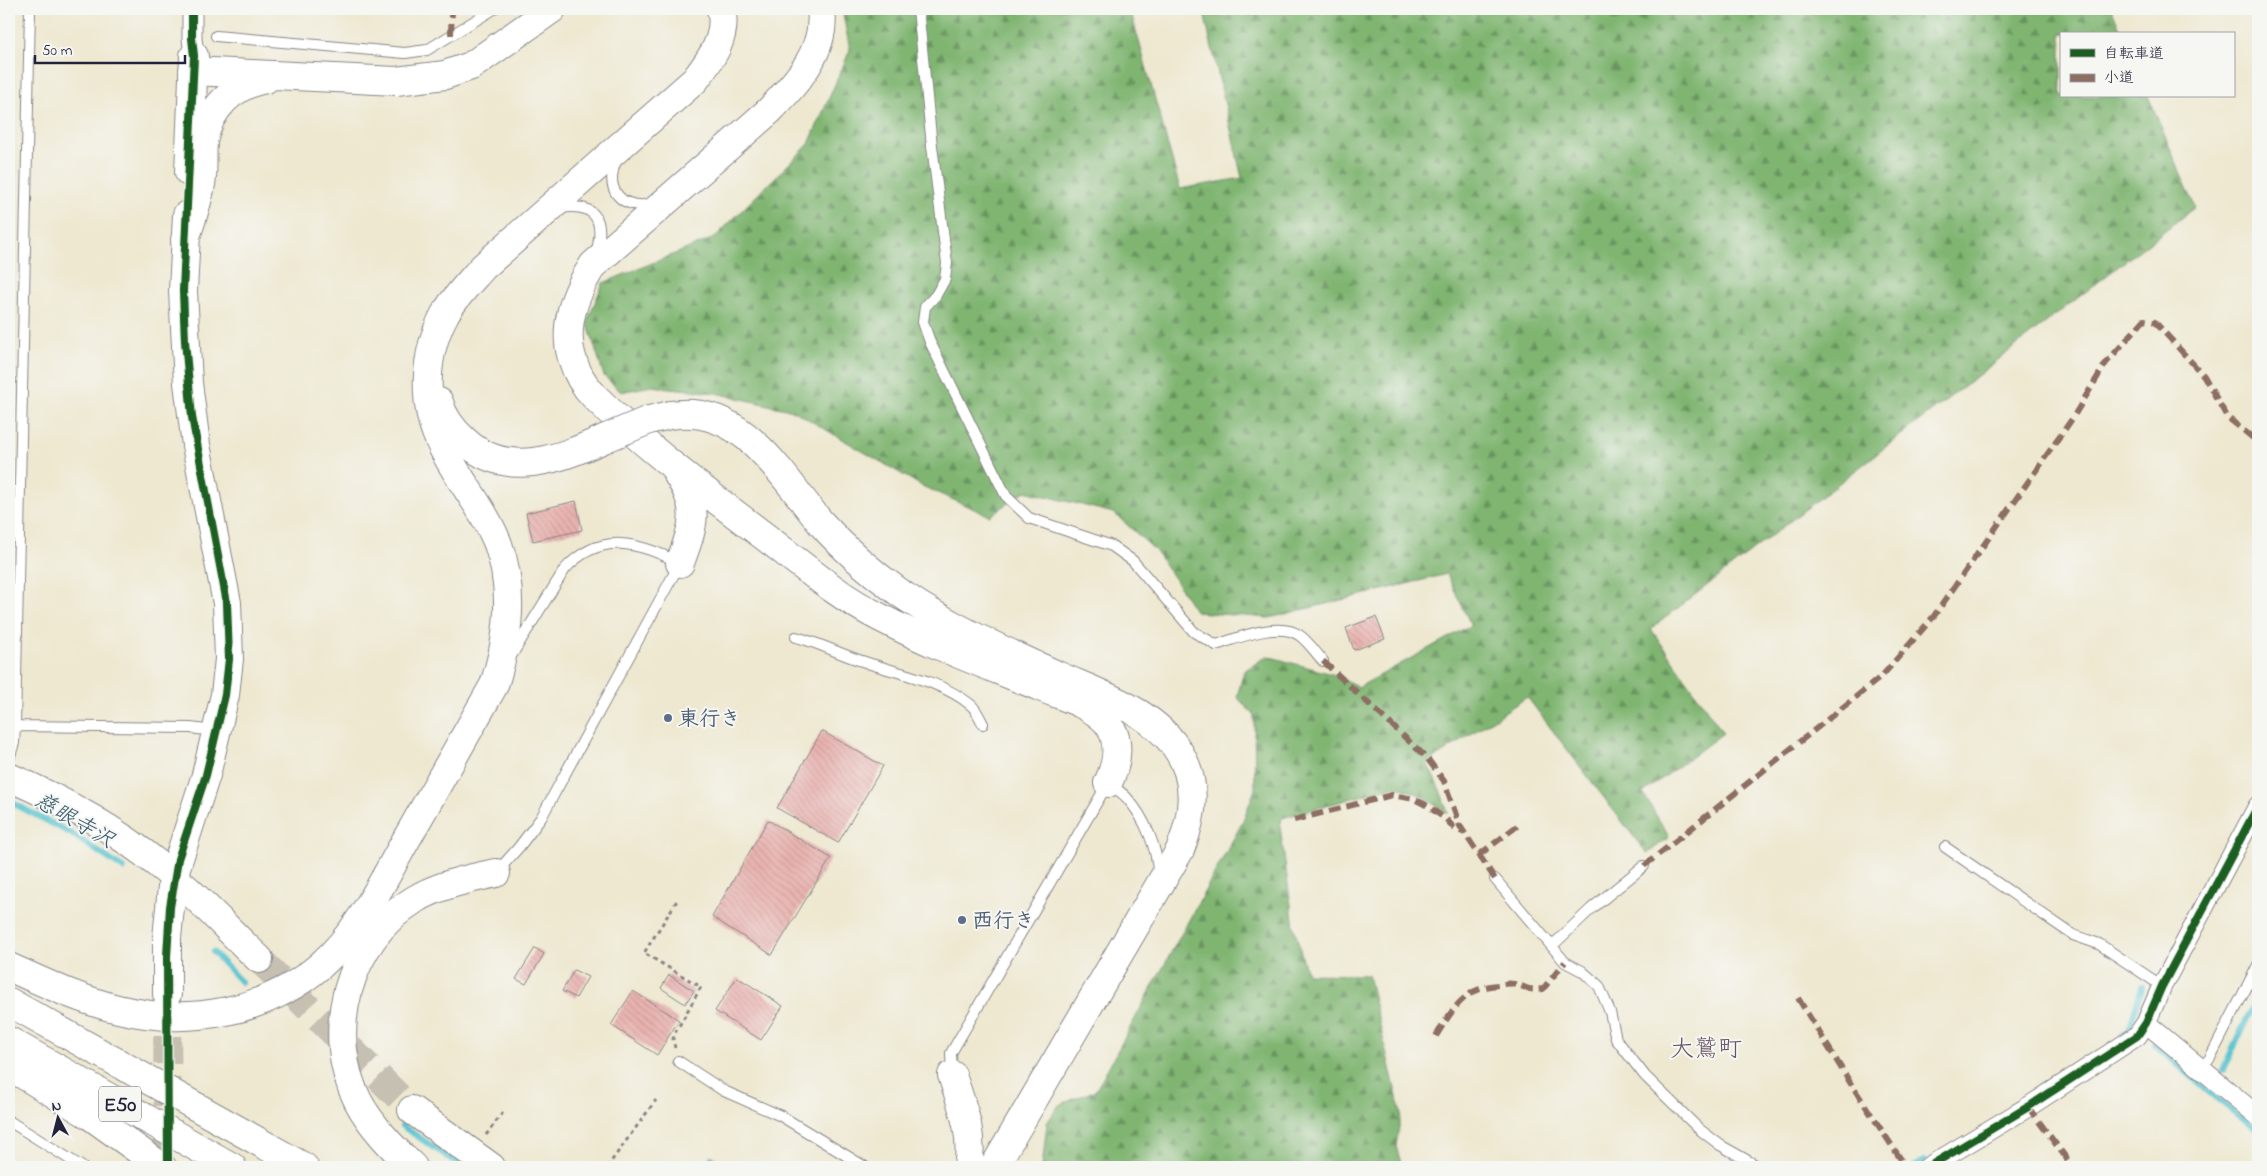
<svg xmlns="http://www.w3.org/2000/svg" width="2267" height="1176" font-family="'Indie Flower','Klee One',sans-serif">
<style>
.forest{fill:url(#forest-firs);stroke:#506c56}
.water{fill:url(#water-waves);stroke:#3c7286}
.lines{fill:none;stroke-linecap:round;stroke-linejoin:round}
.stream{stroke:#57c3d0;stroke-width:6}
.building{fill:url(#building-back-hatch)}
.secondary-tunnel{stroke:#c5c0b2;stroke-width:28;stroke-dasharray:28 14;stroke-linecap:butt}
.lane-casing{stroke:#888586;stroke-width:12}
.street-casing{stroke:#888586;stroke-width:21}
.secondary-casing{stroke:#888586;stroke-width:30}
.highway-casing{stroke:#888586;stroke-width:30}
.path{stroke:#888586;stroke-width:3;stroke-dasharray:4 4;stroke-linecap:butt}
.lane{stroke:#fff;stroke-width:10}
.street{stroke:#fff;stroke-width:19}
.secondary{stroke:#fff;stroke-width:28}
.highway{stroke:#fff;stroke-width:28}
.highway-bridge-casing{stroke:#888586;stroke-width:30;stroke-linecap:butt}
.highway-bridge{stroke:#fff;stroke-width:28}
.quiet{stroke:#8d6e63;stroke-width:6;stroke-dasharray:12 6;stroke-linecap:butt}
.cycleway-casing{stroke:#f6f6f2;stroke-width:11}
.cycleway{stroke:#1b5e20;stroke-width:8}
.service-dot{fill:#5c6f8a;stroke:#f6f6f2;stroke-width:2}
.labels{text-anchor:middle;stroke-width:4;stroke-linejoin:round;paint-order:stroke}
.shield{fill:#f6f6f2;stroke:#626272;stroke-width:1}
.shield-label{font-size:20px;font-weight:bold;fill:#22223b}
.service-label{font-size:21px;font-weight:bold;fill:#4e5e75;stroke:#f6f6f2;text-anchor:start}
.water-label{font-size:22px;font-style:italic;fill:#355a6f;stroke:#f6f6f2}
.quarter-label{font-size:24px;fill:#685464;stroke:#f6f6f2}
</style>
<defs>
<pattern id="forest-firs" width="22" height="20" patternUnits="userSpaceOnUse" patternTransform="scale(1.25)"><rect width="22" height="20" fill="#7fb571"/><path d="M5 1l3.5 6h-7zM16 11l3.5 6h-7z" fill="#68935e"/></pattern>
<pattern id="water-waves" width="16" height="10" patternUnits="userSpaceOnUse" patternTransform="scale(1.25)"><rect width="16" height="10" fill="#57c3d0"/><path d="M0 5q4-4 8 0t8 0" fill="none" stroke="#4ba7b4"/></pattern>
<pattern id="building-back-hatch" width="6" height="6" patternUnits="userSpaceOnUse" patternTransform="scale(1.25)"><rect width="6" height="6" fill="#e9b2af"/><path d="M-1 5l2 2M0 0l6 6M5-1l2 2" fill="none" stroke="#c89997"/></pattern>
</defs>
<rect width="100%" height="100%" fill="#f6f6f2"/>
<filter id="ink" filterUnits="userSpaceOnUse"><feTurbulence type="fractalNoise" baseFrequency=".02" numOctaves="2"/><feDisplacementMap in="SourceGraphic" scale="10" xChannelSelector="R" yChannelSelector="G"/><feConvolveMatrix kernelMatrix="1 2 1 2 8 2 1 2 1" color-interpolation-filters="sRGB"/></filter>
<filter id="wash" filterUnits="userSpaceOnUse"><feTurbulence type="fractalNoise" baseFrequency=".0096" numOctaves="4" result="noise"/><feDisplacementMap in="SourceGraphic" scale="20" xChannelSelector="R" yChannelSelector="G"/><feGaussianBlur stdDeviation="1.12" result="paint"/><feColorMatrix in="noise" values="0 0 0 0 0 0 0 0 0 0 0 0 0 0 0 0 0 1.4 0 .05"/><feComposite in="paint" operator="in"/></filter>
<g filter="url(#wash)">
<rect width="100%" height="100%" fill="#eee8d0"/>
<path class="forest" d="M842 9H1130L1180 189 1242 178 1203 9H2112L2122 34H2061V96H2148L2195 207 1651 629 1723 733 1643 793 1669 837 1647 854 1527 697 1427 763 1440 790 1448 813 1420 795 1396 786 1282 818 1280 827 1294 927 1307 974 1368 975 1401 1114 1396 1146 1402 1167H1042L1047 1123 1059 1105 1096 1090 1242 823 1255 789 1254 715 1237 697 1244 671 1267 656 1332 674 1359 687 1471 625 1447 574 1269 618 1196 612 1155 550 1114 513 1025 491 990 516 922 486 794 411 716 393 651 386 621 392 604 376 587 322 603 283 714 238 809 144 850 50Z"/>
<path class="water" d="M711 1155 727 1165 762 1164 772 1167H703Z"/>
<g class="lines">
<path class="stream" d="M9 801 70 833 124 869
M213 952 241 982
M2123 1035 2129 1031 2142 986
M2154 1044 2211 1094
M2223 1070 2258 995
M2212 1092 2211 1094 2258 1131
M2012 1106 2051 1081
M402 1126 463 1167
M1914 1167 1925 1161"/>
</g>
<g id="blocks">
<path class="building" d="M576 501 582 530 533 541 526 513Z
M1376 617 1385 639 1354 650 1346 628Z
M822 731 883 766 838 843 777 808Z
M768 820 831 858 772 955 712 917Z
M535 948 544 954 526 984 516 979Z
M574 970 588 977 576 998 562 991Z
M669 975 694 991 685 1004 661 988Z
M737 977 783 1006 761 1040 715 1011Z
M633 991 679 1020 657 1055 611 1025Z"/>
</g>
</g>
<g filter="url(#ink)">
<use href="#blocks" fill-opacity="0" stroke="#888586" stroke-width="1"/>
<g class="lines">
<path class="secondary-tunnel" d="M259 959 412 1110
M167 994 168 1167"/>
<defs>
<path id="lane" d="M918 9 932 146 947 263 945 279 936 295 925 307 923 322 930 342 1006 496 1029 518 1112 546 1133 561 1194 632 1216 645C1238 638 1279 621 1299 635 1308 641 1316 653 1323 661
M216 36 405 53 427 50 494 9
M617 159C603 190 621 210 653 204
M560 208C597 202 605 221 596 254
M796 637C820 643 841 655 865 662 900 674 940 680 971 705 976 709 980 718 983 724
M15 726 190 728 215 731
M9 759 14 743 15 726 30 9
M1945 847 2073 935 2099 944 2162 986
M496 873 519 847 541 818 680 563C639 542 600 531 565 569L511 656
M1495 879 1565 962 1582 971 1599 986 1610 1012 1616 1039 1645 1076 1699 1129 1720 1145 1759 1167
M1553 945 1591 909 1644 866
M678 1061 724 1091 781 1116 865 1167
M2201 1069 2210 1058 2258 965
M952 1074 951 1053 1108 783C1114 788 1122 792 1127 798 1145 818 1158 849 1158 875
M9 1121 82 1167"/>
<path id="street" d="M192 9V38L194 56
M2146 1023 2258 1116
M1928 1167 2028 1107 2137 1036 2146 1023 2162 986 2258 806"/>
<path id="secondary" d="M189 172 194 56
M9 777C62 800 114 828 159 865 195 893 226 928 259 959
M167 994V938L173 877 206 775 225 695 229 659 227 603 196 445 188 383 183 291 187 215
M412 1110 491 1167"/>
<path id="highway" d="M821 9C827 51 796 83 769 111L593 265C575 293 562 325 572 358 576 372 585 387 595 397 644 446 705 491 760 533 800 563 837 596 881 618 932 645 987 665 1040 687 1061 696 1090 704 1106 721 1122 739 1117 764 1108 783
M193 71 396 81 445 75 471 66 552 9
M185 240C191 220 200 198 202 177 203 166 202 154 203 142 209 108 233 85 266 79
M439 402C443 417 453 430 464 440 506 481 561 458 606 438
M670 415C677 414 685 413 693 414 751 418 787 483 821 523 845 550 873 574 903 595 951 628 1005 651 1057 675 1097 693 1148 709 1175 746 1199 779 1194 815 1180 850L994 1167
M676 472C701 509 694 524 680 563
M9 967C45 983 80 1000 118 1009 188 1026 266 1013 321 965 361 930 384 878 410 833 438 784 466 734 494 685 509 639 515 591 498 544 484 508 458 480 442 446 421 405 424 353 445 314 455 297 470 282 483 267L695 80C711 59 728 37 721 9
M9 1002 304 1167
M9 1041 232 1167
M9 1066 91 1116 162 1167
M952 1075C962 1106 974 1134 968 1167
M413 1167C393 1148 371 1126 358 1101 323 1033 348 940 414 900 439 885 467 879 496 873"/>
</defs>
<use href="#lane" class="lane-casing"/>
<use href="#street" class="street-casing"/>
<use href="#secondary" class="secondary-casing"/>
<use href="#highway" class="highway-casing"/>
<path class="path" d="M675 1048 673 1039 675 1033 701 987 644 953 678 899
M486 1135 504 1111
M607 1167 656 1100"/>
<use href="#lane" class="lane"/>
<use href="#street" class="street"/>
<use href="#secondary" class="secondary"/>
<use href="#highway" class="highway"/>
<defs>
<path id="highway-bridge" d="M606 438 649 420 670 415"/>
</defs>
<use href="#highway-bridge" class="highway-bridge-casing"/>
<use href="#highway-bridge" class="highway-bridge"/>
<path class="quiet" d="M451 35 452 9
M1323 661 1427 758 1444 781 1460 826 1495 879
M1294 820 1392 795 1414 799 1426 805 1446 819 1454 828 1465 833
M1479 855 1521 823
M1644 866 1882 676 1934 616 2072 419 2106 363 2144 320 2155 322 2204 376 2227 417 2258 442
M1798 998 1851 1084 1906 1167
M1436 1036C1453 1009 1464 988 1498 985 1503 984 1509 983 1514 984 1528 987 1525 991 1543 989L1565 962
M2028 1107 2073 1167"/>
<defs>
<path id="cycleway" d="M168 1167 167 956 170 907 178 859 206 775 225 695 229 659 227 603 192 417 185 341 183 291 194 56 192 38V9
M1928 1167 2028 1107 2137 1036 2146 1023 2162 986 2258 806"/>
</defs>
<use href="#cycleway" class="cycleway-casing"/>
<use href="#cycleway" class="cycleway"/>
</g>
</g>
<g class="service-dot">
<circle cx="668" cy="718" r="5"/>
<circle cx="962" cy="920" r="5"/>
</g>
<g class="labels">
<rect class="shield" x="99" y="1086.5" width="42" height="35" rx="4"/>
<g class="shield-label">
<text x="120" y="1111">E50</text>
</g>
<g class="service-label">
<text x="678" y="725">東行き</text>
<text x="972" y="927">西行き</text>
</g>
<g class="water-label">
<text transform="translate(75 819) rotate(30)" y="8">慈眼寺沢</text>
</g>
<g class="quarter-label">
<text x="1706" y="1056">大鷲町</text>
</g>
</g>
<rect width="2267" height="1176" fill="none" stroke="#f6f6f2" stroke-width="30"/>
<rect x="2060" y="32" width="175" height="65" fill="#f6f6f2" stroke="#a1a1a9"/>
<rect x="2070" y="49" width="25" height="8" fill="#1b5e20" stroke="#a1a1a9"/>
<text x="2104" y="58" font-size="15" fill="#22223b">自転車道</text>
<rect x="2070" y="74" width="25" height="8" fill="#8d6e63" stroke="#a1a1a9"/>
<text x="2104" y="82" font-size="15" fill="#22223b">小道</text>
<g transform="translate(58 1118) rotate(353)" stroke="#f6f6f2" stroke-width="4" paint-order="stroke">
<path d="M0-4L9 19L0 12L-9 19Z" fill="#22223b"/>
<text y="-8" font-size="14" font-weight="bold" text-anchor="middle" fill="#22223b">N</text>
</g>
<path d="M35 55v8h150v-8" fill="none" stroke="#22223b" stroke-width="2.5"/>
<text x="42" y="55" font-size="15" fill="#22223b" stroke="#f6f6f2" stroke-width="4" paint-order="stroke">50 m</text>
</svg>
